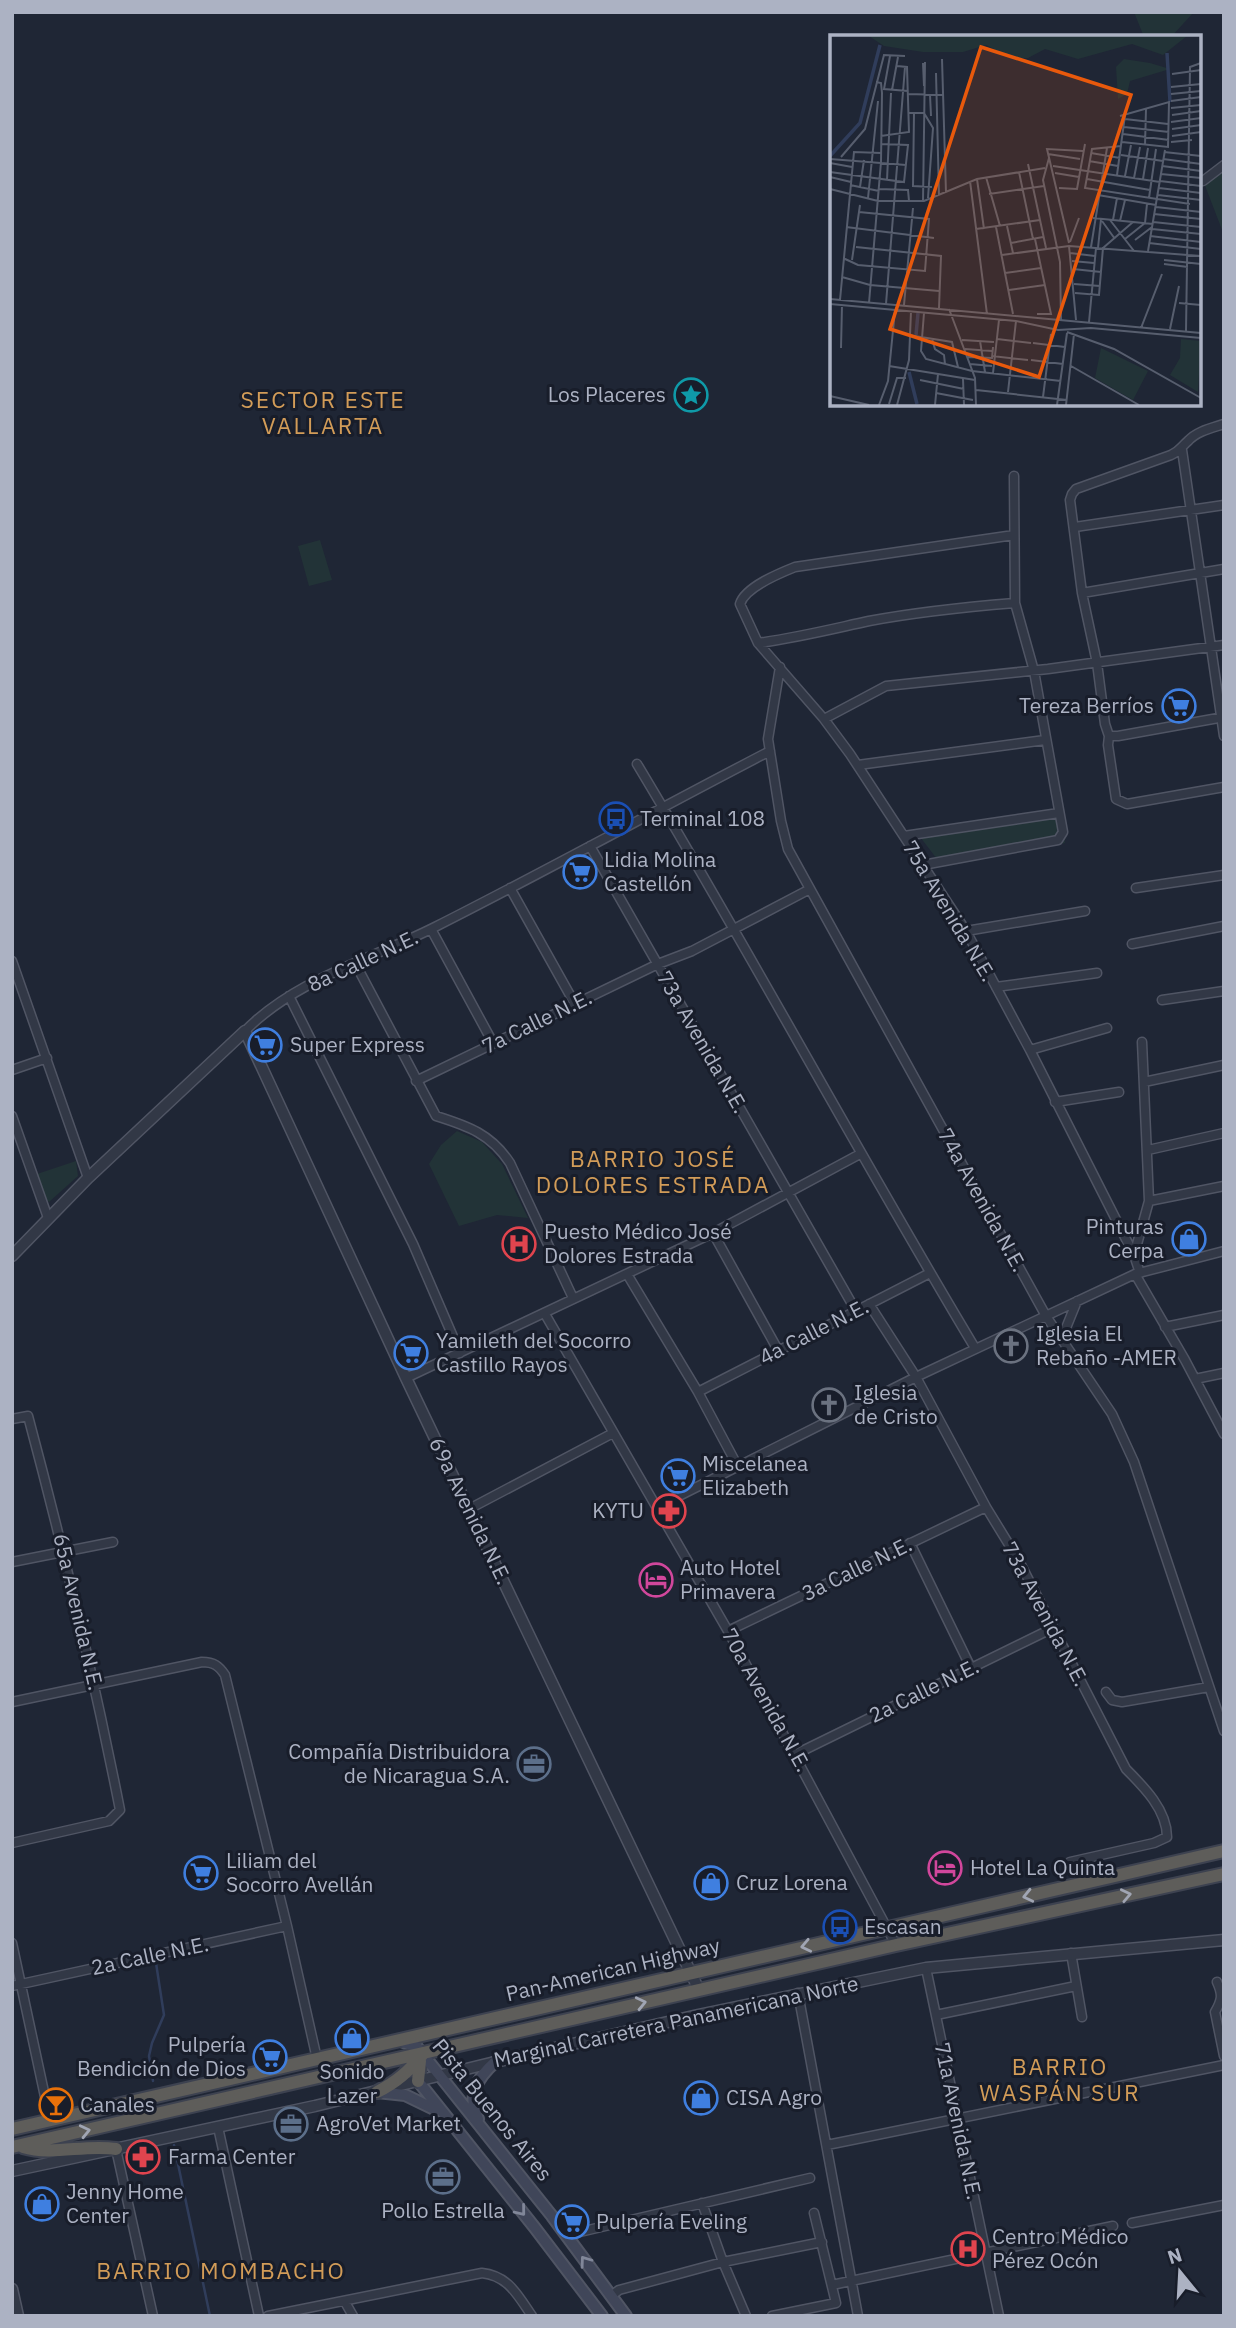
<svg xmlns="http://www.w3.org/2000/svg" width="1236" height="2328" font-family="'IBM Plex Sans',sans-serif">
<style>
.green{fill:#223337}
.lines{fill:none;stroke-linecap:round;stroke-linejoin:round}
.stream{stroke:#303d5b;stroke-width:2.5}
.minor-casing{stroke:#505564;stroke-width:11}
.tertiary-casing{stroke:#505564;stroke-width:13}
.secondary-casing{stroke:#505564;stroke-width:14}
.trunk-casing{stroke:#3d4250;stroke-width:16}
.minor{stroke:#323846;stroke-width:8}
.tertiary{stroke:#323846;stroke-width:10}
.secondary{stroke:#404659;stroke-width:10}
.trunk{stroke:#5e5d5a;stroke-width:12}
.oneway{stroke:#a0a5b3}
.oneway2{stroke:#818799}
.labels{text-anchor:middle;stroke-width:6;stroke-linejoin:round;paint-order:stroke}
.poi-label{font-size:21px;fill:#acb2c3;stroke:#181d2a;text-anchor:start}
.street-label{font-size:21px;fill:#acb2c3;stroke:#181d2a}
.neighbourhood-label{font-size:23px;letter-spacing:2px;fill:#d29c58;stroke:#181d2a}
.inset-river{fill:none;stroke:#303d5b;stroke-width:3.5}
.inset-road{fill:none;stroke:#575e6e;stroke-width:2}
.view{fill:#e8590c;fill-opacity:0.15;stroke:#e8590c;stroke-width:3.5}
.inset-edge{fill:none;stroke:#acb2c3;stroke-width:3.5}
</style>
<rect width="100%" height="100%" fill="#1f2635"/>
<path class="green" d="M1134 12H1194L1171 37H1144Z
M1224 168V235L1204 183Z
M320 540 332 580 309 586 298 546Z
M1058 810 1065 843 940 863 914 829Z
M457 1131 482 1142 502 1164 528 1218 497 1215 459 1226 429 1164 441 1145Z
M76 1161 78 1176 49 1202 45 1199 37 1174Z"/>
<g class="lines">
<path class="stream" d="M153 2081 149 2056 152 2043 164 2015 156 1963
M174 2145 210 2316"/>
<defs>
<path id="minor" d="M1203 181 1224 165
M1224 424C1212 428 1197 431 1188 441 1181 447 1180 451 1171 455L1076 489 1072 494 1070 500 1082 593 1097 663 1105 724 1109 736 1108 745 1116 799 1127 804 1224 787
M1182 450 1224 736
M1075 527 1224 505
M1014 535 795 567C780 573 745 587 740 604L758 643 824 719 850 754 966 931 1030 1050 1134 1255
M1082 593 1224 569
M758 643C796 638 832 629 869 621 917 612 966 607 1015 603
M780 667 768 739 781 821 788 849 1046 1316 1112 1414 1134 1462 1224 1731
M824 719 886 686 1048 669 1224 645
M1109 736H1118L1224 717
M637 764C753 957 859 1155 975 1348
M858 765 1045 740
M904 836 1059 813
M590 846 856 1311
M923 865 1058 840 1063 832 1034 671 1015 603 1014 476
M510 888 575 1004
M1136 888 1224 875
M431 929 493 1043
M966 931 1085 911
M1132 944 1224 926
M12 961 88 1178
M355 963 436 1116C468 1126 491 1134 510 1163L573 1298
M996 987 1097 973
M289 996 413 1244 460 1353
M1162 1000 1224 991
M245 1031C296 979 372 959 435 927 548 870 658 809 770 751
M1030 1050 1107 1028
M12 1070 47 1058
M416 1081 658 964 692 951 810 889
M1144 1082 1224 1065
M1055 1102 1119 1092
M12 1116 48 1218
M1148 1150 1224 1133
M1149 1201 1224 1186
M713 1233 778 1350
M1140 1273 1134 1255 1149 1201 1142 1042
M627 1274 698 1392 737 1465
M1135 1274 1185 1360 1224 1434
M869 1304 916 1377 986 1507 1019 1561 1126 1769C1144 1787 1167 1810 1167 1837L1154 1843 1070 1862
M545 1314 728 1631 896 1945
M1165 1327 1224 1315
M1065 1344 1066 1328 1077 1301
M406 1378 713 1233 860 1154
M1195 1379 1224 1373
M698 1392 930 1273
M12 1419 28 1416C63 1547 94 1678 120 1810L109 1821 12 1843
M657 1507 916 1377 1135 1274 1224 1251
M469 1509 613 1433
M910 1543 971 1668
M12 1562 113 1542
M728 1631 986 1507
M1106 1692 1112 1700 1122 1702 1209 1687
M12 1702 202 1662C214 1662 219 1666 225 1675L287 1926 317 2059
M796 1754 1053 1628
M12 1943 50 2120
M1071 1953 1082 2017
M926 1968 999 2316
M1217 1982C1223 1995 1222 2000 1215 2012L1224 2056
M12 1986 287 1926
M798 1993 858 2316
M936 2015 1076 1986
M1105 2089 1224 2065
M218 2127 259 2316
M827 2145 1089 2092
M116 2149 153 2316
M702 2203 723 2262 746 2316
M1132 2223 1224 2205
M567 2235 810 2178
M832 2285 1113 2226
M611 2296 619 2290 723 2262 822 2242
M345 2302 353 2316
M268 2316 482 2273C509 2276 518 2296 532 2316
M772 2316 836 2303 814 2213"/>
<path id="tertiary" d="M12 1256 88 1178 245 1031 406 1378 699 1990
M12 2171 315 2106 495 2062 698 2015 926 1968 1224 1940
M12 2289 18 2316"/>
<path id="secondary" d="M398 2040 417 2047 552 2216 626 2316
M418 2081 535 2228 602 2316
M377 2092 405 2095 436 2110
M478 2119C467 2095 477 2078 495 2062"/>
<path id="trunk" d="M418 2081 420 2061
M377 2092C397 2082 409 2071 423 2054
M12 2129 1224 1851
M12 2147 896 1945 1224 1874
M23 2147C53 2156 85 2144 116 2149"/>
</defs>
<use href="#minor" class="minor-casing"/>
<use href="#tertiary" class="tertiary-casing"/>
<use href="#secondary" class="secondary-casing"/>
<use href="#trunk" class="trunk-casing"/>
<use href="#minor" class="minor"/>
<use href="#tertiary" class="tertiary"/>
<use href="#secondary" class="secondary"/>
<use href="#trunk" class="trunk"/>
</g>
<defs><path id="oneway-chevron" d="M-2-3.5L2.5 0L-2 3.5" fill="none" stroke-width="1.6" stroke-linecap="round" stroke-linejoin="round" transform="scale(1.75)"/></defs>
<g class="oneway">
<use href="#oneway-chevron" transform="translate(1126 1895) rotate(-12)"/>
<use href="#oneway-chevron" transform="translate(1028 1896) rotate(167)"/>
<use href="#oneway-chevron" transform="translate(806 1946) rotate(168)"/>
<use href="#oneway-chevron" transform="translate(641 2003) rotate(-13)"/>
<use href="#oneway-chevron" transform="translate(85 2131) rotate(-13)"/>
</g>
<g class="oneway2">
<use href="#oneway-chevron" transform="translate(521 2211) rotate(51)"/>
<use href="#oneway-chevron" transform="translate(585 2261) rotate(-126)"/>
</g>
<defs>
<symbol id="sight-ring" viewBox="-11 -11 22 22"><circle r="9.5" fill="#181d2a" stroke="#0f9aa8" stroke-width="1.5"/><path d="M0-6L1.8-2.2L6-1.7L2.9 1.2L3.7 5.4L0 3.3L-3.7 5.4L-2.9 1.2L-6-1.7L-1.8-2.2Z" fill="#0f9aa8"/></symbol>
<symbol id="supermarket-ring" viewBox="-11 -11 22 22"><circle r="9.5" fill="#181d2a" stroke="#3f7fe0" stroke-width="1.5"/><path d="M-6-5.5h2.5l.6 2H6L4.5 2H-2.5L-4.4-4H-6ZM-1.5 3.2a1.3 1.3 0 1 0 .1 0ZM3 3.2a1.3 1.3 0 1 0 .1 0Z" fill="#3f7fe0"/></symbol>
<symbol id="bus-ring" viewBox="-11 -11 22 22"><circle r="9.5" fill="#181d2a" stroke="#1a4fb4" stroke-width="1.5"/><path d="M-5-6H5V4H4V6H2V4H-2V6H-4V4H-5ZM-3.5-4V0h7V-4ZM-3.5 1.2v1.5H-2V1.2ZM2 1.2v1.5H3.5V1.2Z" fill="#1a4fb4"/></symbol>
<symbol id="shop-ring" viewBox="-11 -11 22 22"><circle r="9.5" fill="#181d2a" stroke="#3f7fe0" stroke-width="1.5"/><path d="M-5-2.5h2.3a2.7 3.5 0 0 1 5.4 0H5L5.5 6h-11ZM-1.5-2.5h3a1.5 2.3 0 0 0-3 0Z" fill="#3f7fe0"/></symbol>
<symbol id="hospital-ring" viewBox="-11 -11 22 22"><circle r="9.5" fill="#181d2a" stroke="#e0444e" stroke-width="1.5"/><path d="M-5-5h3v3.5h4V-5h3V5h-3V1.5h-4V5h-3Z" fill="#e0444e"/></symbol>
<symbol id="church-ring" viewBox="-11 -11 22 22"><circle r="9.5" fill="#181d2a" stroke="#6b7280" stroke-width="1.5"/><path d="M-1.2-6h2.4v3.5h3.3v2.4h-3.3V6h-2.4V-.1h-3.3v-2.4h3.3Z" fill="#6b7280"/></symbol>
<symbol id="pharmacy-ring" viewBox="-11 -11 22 22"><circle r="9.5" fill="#181d2a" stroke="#e0444e" stroke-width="1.5"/><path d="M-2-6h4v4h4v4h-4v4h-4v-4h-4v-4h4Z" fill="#e0444e"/></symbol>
<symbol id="hotel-ring" viewBox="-11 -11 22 22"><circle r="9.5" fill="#181d2a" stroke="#d1479c" stroke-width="1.5"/><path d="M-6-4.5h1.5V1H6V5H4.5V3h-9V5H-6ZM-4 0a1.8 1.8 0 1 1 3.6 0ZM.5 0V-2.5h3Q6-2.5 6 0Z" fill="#d1479c"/></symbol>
<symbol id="office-ring" viewBox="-11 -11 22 22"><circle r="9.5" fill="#181d2a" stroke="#5c6f8a" stroke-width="1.5"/><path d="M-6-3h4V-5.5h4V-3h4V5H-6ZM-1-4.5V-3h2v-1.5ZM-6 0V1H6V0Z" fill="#5c6f8a"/></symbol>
<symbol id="bar-ring" viewBox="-11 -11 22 22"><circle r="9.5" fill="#181d2a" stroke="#e8710a" stroke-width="1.5"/><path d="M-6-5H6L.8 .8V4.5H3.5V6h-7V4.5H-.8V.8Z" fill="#e8710a"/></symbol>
</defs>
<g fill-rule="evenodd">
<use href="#sight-ring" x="672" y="376" width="38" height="38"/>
<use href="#supermarket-ring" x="1160" y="687" width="38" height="38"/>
<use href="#bus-ring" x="597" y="800" width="38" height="38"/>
<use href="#supermarket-ring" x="561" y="853" width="38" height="38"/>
<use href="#supermarket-ring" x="246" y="1026" width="38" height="38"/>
<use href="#shop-ring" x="1170" y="1220" width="38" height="38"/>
<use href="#hospital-ring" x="500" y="1225" width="38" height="38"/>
<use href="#church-ring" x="992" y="1327" width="38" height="38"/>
<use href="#supermarket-ring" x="392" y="1334" width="38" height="38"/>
<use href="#church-ring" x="810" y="1386" width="38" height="38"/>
<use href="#supermarket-ring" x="659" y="1457" width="38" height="38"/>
<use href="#pharmacy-ring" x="650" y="1492" width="38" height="38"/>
<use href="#hotel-ring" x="637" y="1561" width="38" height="38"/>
<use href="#office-ring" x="515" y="1745" width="38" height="38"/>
<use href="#hotel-ring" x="926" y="1849" width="38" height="38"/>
<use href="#supermarket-ring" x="182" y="1854" width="38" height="38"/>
<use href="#shop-ring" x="692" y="1864" width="38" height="38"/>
<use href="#bus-ring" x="821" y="1908" width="38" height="38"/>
<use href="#shop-ring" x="333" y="2019" width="38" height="38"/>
<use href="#supermarket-ring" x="251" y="2038" width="38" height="38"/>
<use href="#shop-ring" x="682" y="2079" width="38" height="38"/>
<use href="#bar-ring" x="37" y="2086" width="38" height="38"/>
<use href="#office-ring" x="272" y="2105" width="38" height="38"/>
<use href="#pharmacy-ring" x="124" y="2138" width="38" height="38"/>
<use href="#office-ring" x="424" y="2158" width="38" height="38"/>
<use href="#shop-ring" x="23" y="2185" width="38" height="38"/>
<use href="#supermarket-ring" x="553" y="2203" width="38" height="38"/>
<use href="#hospital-ring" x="949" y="2230" width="38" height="38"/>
</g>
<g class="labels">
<g class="poi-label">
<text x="666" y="402" text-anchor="end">Los Placeres</text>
<text x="1154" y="713" text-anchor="end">Tereza Berríos</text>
<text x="640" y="826">Terminal 108</text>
<text x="604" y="867">Lidia Molina<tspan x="604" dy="24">Castellón</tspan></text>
<text x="290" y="1052">Super Express</text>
<text x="1164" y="1234" text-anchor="end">Pinturas<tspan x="1164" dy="24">Cerpa</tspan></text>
<text x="544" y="1239">Puesto Médico José<tspan x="544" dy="24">Dolores Estrada</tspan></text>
<text x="1036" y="1341">Iglesia El<tspan x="1036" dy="24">Rebaño -AMER</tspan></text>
<text x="436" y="1348">Yamileth del Socorro<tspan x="436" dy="24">Castillo Rayos</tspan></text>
<text x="854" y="1400">Iglesia<tspan x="854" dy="24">de Cristo</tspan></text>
<text x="702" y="1471">Miscelanea<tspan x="702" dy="24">Elizabeth</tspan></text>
<text x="644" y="1518" text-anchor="end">KYTU</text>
<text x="680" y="1575">Auto Hotel<tspan x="680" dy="24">Primavera</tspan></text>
<text x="510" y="1759" text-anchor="end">Compañía Distribuidora<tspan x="510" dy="24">de Nicaragua S.A.</tspan></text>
<text x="226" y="1868">Liliam del<tspan x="226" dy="24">Socorro Avellán</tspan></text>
<text x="970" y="1875">Hotel La Quinta</text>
<text x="736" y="1890">Cruz Lorena</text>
<text x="864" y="1934">Escasan</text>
<text x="246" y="2052" text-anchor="end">Pulpería<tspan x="246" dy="24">Bendición de Dios</tspan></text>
<text x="352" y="2079" text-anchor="middle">Sonido<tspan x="352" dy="24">Lazer</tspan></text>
<text x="726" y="2105">CISA Agro</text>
<text x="80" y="2112">Canales</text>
<text x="316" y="2131">AgroVet Market</text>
<text x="168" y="2164">Farma Center</text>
<text x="66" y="2199">Jenny Home<tspan x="66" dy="24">Center</tspan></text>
<text x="443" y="2218" text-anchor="middle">Pollo Estrella</text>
<text x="596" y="2229">Pulpería Eveling</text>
<text x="992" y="2244">Centro Médico<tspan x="992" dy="24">Pérez Ocón</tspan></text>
</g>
<g class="street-label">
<text transform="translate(949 911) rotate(59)" y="7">75a Avenida N.E.</text>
<text transform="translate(363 961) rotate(-25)" y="7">8a Calle N.E.</text>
<text transform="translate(537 1022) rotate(-26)" y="7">7a Calle N.E.</text>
<text transform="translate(702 1042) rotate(60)" y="7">73a Avenida N.E.</text>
<text transform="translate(982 1200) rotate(61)" y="7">74a Avenida N.E.</text>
<text transform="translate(814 1332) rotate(-27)" y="7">4a Calle N.E.</text>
<text transform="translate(470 1511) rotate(64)" y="7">69a Avenida N.E.</text>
<text transform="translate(857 1569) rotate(-26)" y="7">3a Calle N.E.</text>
<text transform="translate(78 1612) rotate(77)" y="7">65a Avenida N.E.</text>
<text transform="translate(1045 1614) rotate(62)" y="7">73a Avenida N.E.</text>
<text transform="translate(924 1691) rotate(-26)" y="7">2a Calle N.E.</text>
<text transform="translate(766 1700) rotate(61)" y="7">70a Avenida N.E.</text>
<text transform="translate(150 1956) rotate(-12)" y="7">2a Calle N.E.</text>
<text transform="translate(613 1970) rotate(-13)" y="7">Pan-American Highway</text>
<text transform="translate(676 2022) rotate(-12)" y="7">Marginal Carretera Panamericana Norte</text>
<text transform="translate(492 2110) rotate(51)" y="7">Pista Buenos Aires</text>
<text transform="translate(958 2121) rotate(78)" y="7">71a Avenida N.E.</text>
</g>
<g class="neighbourhood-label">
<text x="323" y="408">SECTOR ESTE<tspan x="323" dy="26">VALLARTA</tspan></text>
<text x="653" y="1167">BARRIO JOSÉ<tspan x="653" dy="26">DOLORES ESTRADA</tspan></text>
<text x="1060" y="2075">BARRIO<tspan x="1060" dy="26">WASPÁN SUR</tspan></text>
<text x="221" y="2279">BARRIO MOMBACHO</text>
</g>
</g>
<g transform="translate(830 35)">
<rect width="371" height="371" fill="#1f2635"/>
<path d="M39 1H357L333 20 302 9 248 24 215 14 198 23H181L156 10 133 17H93L54 11ZM294 24 320 28 340 34 300 46 297 59 288 64 286 32ZM351 304 371 306 368 357 340 340 350 323ZM271 313 318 336 303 365 265 343Z" fill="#223337"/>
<path class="inset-river" d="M337 18 340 67M0 121 30 88 50 10M86 300 88 278M79 337 87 369"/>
<path class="inset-road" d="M60 21 54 54 78 56M112 24 116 158M93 28 94 51M106 38 109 161M342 39 371 35M341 52 371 49M62 55 68 22M78 59 113 60M341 59 371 56M100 60 101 81M341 66 371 62M341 73 371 70M79 78H94L103 93 98 163M84 78 83 151 102 152M342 80 371 76M290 81 339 67 338 112 292 107M295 84 338 89M341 87 371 83M294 92 339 97M342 94 371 90M293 99 339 105M51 101 79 97 77 32 67 31M342 101 371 97M341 107 362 105M315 110 316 74M291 111 262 114 255 153 360 169M334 117 371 121M261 118 290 123M218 119 250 124M291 120 333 126M11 122 35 94 54 20 75 21M219 123 213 145 230 227 231 286M0 124 76 130M333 124 371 129M259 126 288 131M0 128 22 132M198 129 216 213M223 131 330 147M332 131 371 136M0 137 74 147 78 110 51 109M189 137 203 204M225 138 249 142M331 139 371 143M287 140 295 80M295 141 301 110M0 142 21 147M156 142 170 191M304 143 310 112M147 144 154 194M257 144 320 155M313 144 318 113M57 145 61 58M140 146 157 279M330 146 371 151M20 150 49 156M30 152 34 125M229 153 247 154 255 109M329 153 371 158M0 154 48 166H94L147 144 215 133M49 154 78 155 79 166M159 159 214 151M268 160 326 170M328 160 371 165M38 163 48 66M319 163 326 114M93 166 95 27M326 172 371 177M324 179 371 184M263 183 323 189M280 185 304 216M283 185 287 163M272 186 285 204M290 186 295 165M323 187 371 192M177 191 183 218M16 192 104 203M166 192 183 279M146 194 210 185M322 194 371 199M320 201 371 207M205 204 221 279H207M295 204 315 188 317 169M305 205 322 192M240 207 249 183M181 208 213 202M239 208 217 114 253 116M319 208 371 214M239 211 246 285M26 212 111 221 109 273M261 212 277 113M268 213 271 184M318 216 335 115M240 218 265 221M172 220 239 211 371 221M13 223 28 230 95 236 99 184 29 177M22 225 30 170M334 225 371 229M242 226 264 228M334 229 358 232M243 234 271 237M175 238 211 233M12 242 40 250 109 256M244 249 270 251M179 255 215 250M245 258 269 260 273 213 303 187M0 264 371 298M10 265 24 117 51 118M39 268 51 127 52 58 51 48 46 47M349 268 371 270M0 269 186 286 228 295 261 293 371 303M56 269 75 32M74 270 83 173M119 274 145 343 146 370M94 278 91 316 96 324 142 336 231 346M259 287 266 213M311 293 332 239M340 294 349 251M356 296 360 32 371 28M237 297 284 314 371 363M78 300 122 307 128 332M102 304 105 314 114 320 115 329M167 304 201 308M132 305 164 307M150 306 155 337M203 308 235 312M11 313 12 270M135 314 162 316M162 321 198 325M138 322 162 323 163 312M201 325 233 329M140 329 162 331M59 331 145 345M241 331 309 370M163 338 169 285M133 344 134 370M90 345 134 354M146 355 237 365M178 357 186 286M106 358 143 365M0 361 39 370M213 362 221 299M59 369 67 343H76M49 370 58 346 65 275M67 370 79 325 81 276M105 370 108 339M227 370 237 298M236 370 244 299"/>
<path class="view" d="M151 12 301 60 209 342 60 294Z"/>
<rect width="371" height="371" class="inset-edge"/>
</g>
<rect width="1236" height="2328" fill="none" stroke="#acb2c3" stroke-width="28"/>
<g transform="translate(1180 2272) rotate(342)" stroke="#181d2a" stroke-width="5" paint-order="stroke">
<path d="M0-5L12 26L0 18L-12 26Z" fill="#acb2c3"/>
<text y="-10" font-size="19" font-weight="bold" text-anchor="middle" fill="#acb2c3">N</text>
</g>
</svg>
